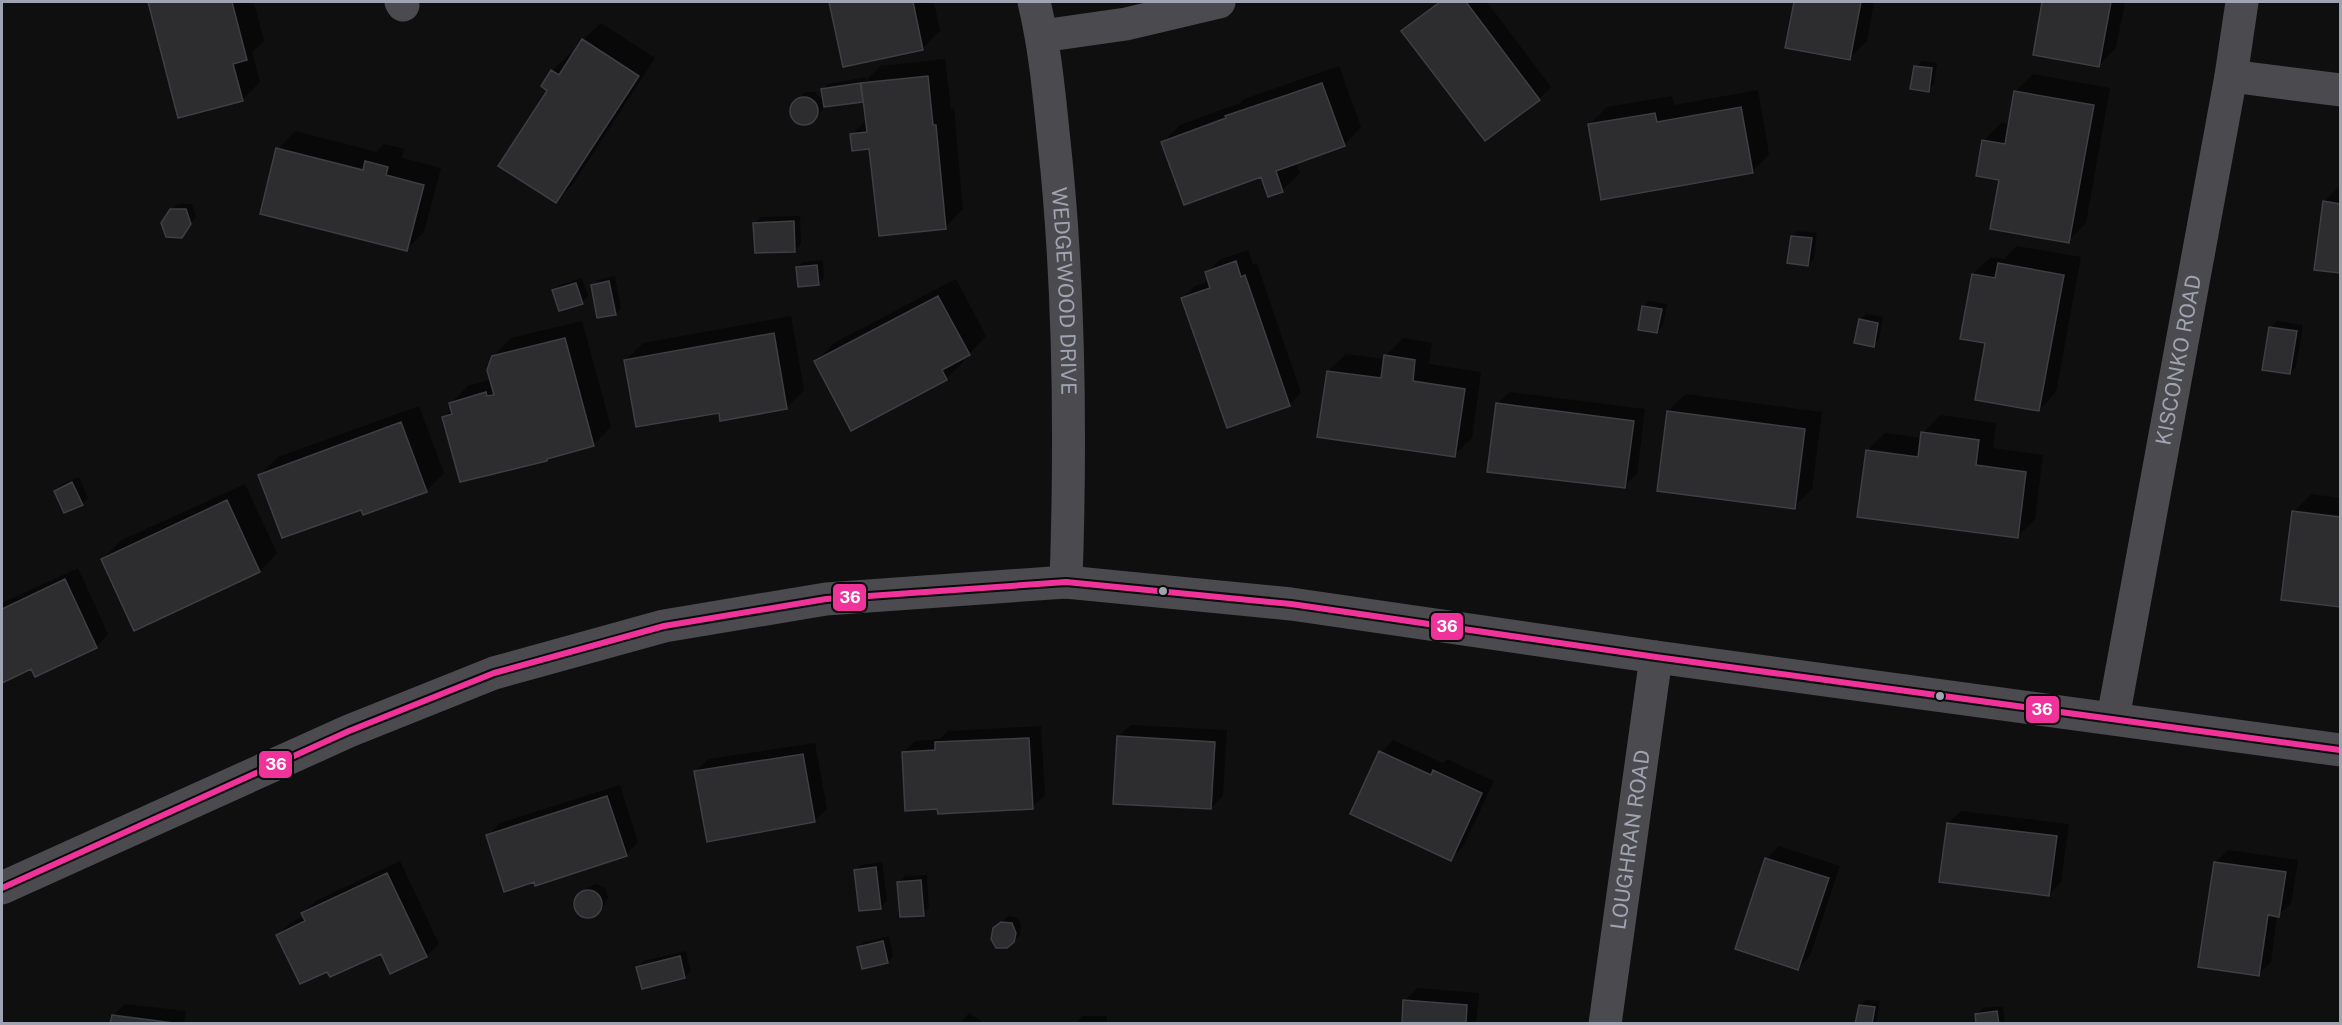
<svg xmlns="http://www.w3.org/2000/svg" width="2342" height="1025" font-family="'Public Sans',sans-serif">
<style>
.shadow{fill:#0007}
.building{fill:#2d2d2f;stroke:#3e3f44;stroke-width:1.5}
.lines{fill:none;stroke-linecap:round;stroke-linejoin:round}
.minor{stroke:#4a4a4f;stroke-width:33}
.bus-1-casing{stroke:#0a0a0b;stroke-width:10}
.bus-1{stroke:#ef339a;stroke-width:6}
.bus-dot{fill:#a0a3b1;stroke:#0a0a0b;stroke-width:2}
.labels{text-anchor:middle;stroke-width:6;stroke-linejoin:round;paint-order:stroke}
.street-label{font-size:21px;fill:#a0a3b1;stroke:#0a0a0b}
.line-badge{stroke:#0a0a0b;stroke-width:2}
.badge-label{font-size:16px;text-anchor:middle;font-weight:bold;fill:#fff}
</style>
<rect width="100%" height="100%" fill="#0f0f10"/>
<path class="shadow" d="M150 2H254L264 41 252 52 260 82 242 100 179 117Z
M831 2H934L940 31 922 49 844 65Z
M1438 2H1487L1551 87 1539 99 1403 31Z
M1795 2H1874L1867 41 1849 58 1787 47Z
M2044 2H2125L2116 48 2099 65 2034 54Z
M601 23 655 58 573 184 556 201 549 91 552 71 570 54 573 56 583 40Z
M945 59 951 109 954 108 963 209 946 227 870 147 852 135 867 119 864 98 862 100 823 106V109L809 123H799L792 116V107L805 92H815L824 102 822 90 828 84 866 77V81L880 66Z
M1922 61 1937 63 1934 84 1928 90 1916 67Z
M1339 66 1361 127 1344 145 1296 162 1300 173 1282 190 1269 195 1262 175 1163 142 1180 125 1240 103 1244 99Z
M2033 74 2110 88 2086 223 2068 241 2001 178 1984 141 2001 123 2010 124 2016 91Z
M1758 90 1769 154 1752 172 1589 125 1607 107 1672 96 1674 105Z
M295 131 377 152 384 144 404 149 402 158 441 168 424 232 406 250 278 149Z
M2340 186V271L2316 269 2324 202Z
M178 204H192L196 217 181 236 172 210Z
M800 216 801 244 795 250 755 223 761 217Z
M1798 231 1817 233 1814 259 1808 265 1792 237Z
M2017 246 2081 257 2056 392 2039 410 1973 274 1991 257 2004 259Z
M1248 250 1253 265 1257 264 1301 393 1289 405 1182 298 1195 286 1210 281 1207 273 1219 260Z
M823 260 824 278 818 284 797 268 803 262Z
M615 276 621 308 615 314 592 286 598 280Z
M582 278 588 296 582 302 554 291 560 285Z
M956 279 986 336 969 354 962 357 964 361 946 379 816 361 834 343Z
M1649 301 1667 304 1663 326 1657 332 1643 307Z
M1866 314 1883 317 1879 339 1873 345 1860 320Z
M791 316 804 390 786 408 720 411 625 361 643 343Z
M582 321 611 427 594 444 550 456 546 460 444 417 452 409 451 403 468 386 491 379 493 356 511 338Z
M2277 321 2303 325 2296 367 2290 373 2271 327Z
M1403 338 1432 343 1429 364 1481 372 1472 438 1454 455 1328 371 1346 354 1385 359V356Z
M1510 392 1645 409 1637 474 1624 486 1497 404Z
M1686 394 1822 412 1812 489 1794 507 1668 411Z
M419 406 444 473 426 491 260 475 278 457Z
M1940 415 1996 423 1993 448 2043 455 2035 519 2017 537 1867 451 1885 433 1922 438 1923 433Z
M79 477 88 498 82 504 55 491 61 485Z
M245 484 277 553 260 571 135 629 103 559 120 541Z
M2311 494 2340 498V606L2282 599 2293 512Z
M78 568 108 634 96 647 32 667 2 681V603Z
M1131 725 1227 730 1223 796 1211 808 1118 737Z
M1041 726 1045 795 1032 807H939L903 753 915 741 940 739 948 731Z
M1393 740 1443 763 1447 759 1494 781 1463 847 1450 859 1381 752Z
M815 743 827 809 814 821 695 772 708 759Z
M620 785 638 842 626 855 535 880 487 836 500 823Z
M1961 811 2069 824 2061 882 2049 895 1948 823Z
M1779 846 1840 866 1810 956 1798 968 1766 859Z
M2228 850 2298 860 2291 904 2277 916 2271 962 2258 975 2216 862Z
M400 861 439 944 426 956 381 952 328 970 278 935 290 923 304 916 303 913 316 901Z
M882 862 887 901 881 907 855 871 861 865Z
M927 875 929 908 923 914 899 882 905 876Z
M596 884 605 888 608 897 603 908 597 914 588 918 578 913 575 904 587 888Z
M1009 916 1018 918 1021 926 1020 935 1013 941 1001 922Z
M889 936 893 956 887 962 858 948 864 942Z
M686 951 691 971 685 977 638 967 644 961Z
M1417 988 1479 993 1476 1024H1403L1405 1001Z
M1866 1000 1880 1001 1876 1024H1857L1860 1006Z
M125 1004 186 1011 184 1024H112L113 1016Z
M2003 1006 2005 1023 1978 1024 1977 1014 1983 1008Z
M969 1013 984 1023V1024H959Z
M1082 1016H1107V1024H1076Z"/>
<path class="building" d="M148 2H232L247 60 233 64 243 101 178 118Z
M829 2H913L923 50 843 67Z
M1440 2H1466L1540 100 1485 141 1401 31Z
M1794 2H1861L1850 60 1785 48Z
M2042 2H2111L2099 67 2033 55Z
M582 39 639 76 556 203 498 166 547 91 541 86 551 70 559 75Z
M1914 66 1932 68 1929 92 1910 89Z
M928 76 933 125H936L946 229 879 236 869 149 852 151 850 134 867 132 861 83Z
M860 83 863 102 824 107 821 89Z
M1322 83 1345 146 1276 171 1283 192 1268 197 1261 177 1184 205 1161 142 1226 118 1225 116Z
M2014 91 2094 105 2069 243 1990 229 1999 180 1976 176 1982 140 2005 144Z
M790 111a14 14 0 1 1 28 0a14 14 0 1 1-28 0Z
M1741 107 1753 173 1601 200 1588 124 1655 113 1657 122Z
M276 148 363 170 365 161 388 167 386 175 424 185 407 251 260 214Z
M2323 201 2340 204V273L2314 270Z
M170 209H186L191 224 182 238 166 237 161 223Z
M794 221 795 252 755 253 753 223Z
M1791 236 1812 238 1808 266 1787 263Z
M1236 261 1241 277 1245 275 1290 406 1227 428 1181 298 1210 288 1205 272Z
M1998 263 2064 275 2039 411 1975 400 1985 343 1960 339 1972 274 1995 278Z
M817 265 819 285 798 287 796 267Z
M609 281 616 315 597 318 591 285Z
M576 283 583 304 559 311 552 290Z
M938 296 970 355 942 370 947 380 851 431 814 361Z
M1642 306 1662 309 1657 333 1638 330Z
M1859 319 1878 323 1874 347 1854 343Z
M2269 327 2297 331 2290 374 2262 370Z
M774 333 787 409 720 421 719 413 636 427 624 360Z
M565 338 594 446 547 459V461L460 482 442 417 452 414 449 403 486 392 487 396 494 395 487 370 492 356Z
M1384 355 1415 360 1413 381 1465 389 1455 457 1317 437 1327 371 1381 378Z
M1496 403 1634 421 1625 488 1487 472Z
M1667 411 1805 429 1795 509 1657 491Z
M401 422 427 492 363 515 361 510 282 538 258 475Z
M1921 432 1979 440 1976 465 2026 472 2018 538 1857 517 1866 450 1918 457Z
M72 482 83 505 64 513 54 491Z
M227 500 260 572 134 631 101 559Z
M2292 511 2340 517V607L2281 600Z
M65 579 97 648 35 677 31 669 2 683V609Z
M1117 736 1215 742 1211 809 1113 804Z
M1029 738 1033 809 938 814 937 809 905 811 902 752 935 750V742Z
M1379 751 1431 775 1433 770 1482 793 1451 861 1350 814Z
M803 754 815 822 707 842 694 771Z
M607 796 627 856 535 886 534 882 504 892 486 835Z
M1947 823 2057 836 2049 896 1939 882Z
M1765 858 1829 878 1798 970 1735 949Z
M2214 862 2286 872 2279 917 2268 915 2259 976 2198 967Z
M876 867 881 909 859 911 854 870Z
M387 873 427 957 390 974 381 954 330 977 327 972 300 984 276 935 305 921 301 913Z
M921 880 924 916 900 917 897 882Z
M574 904a14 14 0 1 1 28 0a14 14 0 1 1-28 0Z
M1001 922 1012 923 1016 933 1014 942 1007 948H996L991 939 993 928Z
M883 941 888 963 862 969 857 947Z
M680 956 685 978 642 989 636 967Z
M1403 1000 1467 1005 1466 1024H1402Z
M1859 1005 1875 1007 1872 1024H1855Z
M1997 1011 1999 1024H1976L1975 1014Z
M112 1015 174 1023 110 1024Z"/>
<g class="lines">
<g class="minor">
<path d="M401 2 403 5"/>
<path id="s1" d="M1034 2C1045 47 1049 94 1054 141 1070 288 1071 435 1066 582"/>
<path d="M1042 36 1126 24 1219 2"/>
<path d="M2231 76 2340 90"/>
<path id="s2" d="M2113 718 2231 76 2242 2"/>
<path d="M2 888 349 731 494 673 664 626 826 599 1066 582 1291 604 1656 657 2340 750"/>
<path id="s3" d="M1605 1024 1656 657"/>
</g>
<defs>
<path id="bus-1" d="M2 888 349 731 494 673 664 626 826 599 1066 582 1291 604 1656 657 2340 750"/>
</defs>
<use href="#bus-1" class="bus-1-casing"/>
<use href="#bus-1" class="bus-1"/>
</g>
<g class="bus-dot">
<circle cx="1163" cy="591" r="5"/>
<circle cx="1940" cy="696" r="5"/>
</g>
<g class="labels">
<g class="street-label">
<text dy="7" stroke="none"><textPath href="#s1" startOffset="291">WEDGEWOOD DRIVE</textPath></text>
<text dy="7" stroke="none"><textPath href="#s2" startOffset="364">KISCONKO ROAD</textPath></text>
<text dy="7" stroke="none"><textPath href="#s3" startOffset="186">LOUGHRAN ROAD</textPath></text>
</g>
</g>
<g class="line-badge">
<rect x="832" y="583" width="35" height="29" rx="6" fill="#ef339a"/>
<rect x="1430" y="612" width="34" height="29" rx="6" fill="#ef339a"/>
<rect x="2025" y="695" width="35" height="29" rx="6" fill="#ef339a"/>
<rect x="258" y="750" width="35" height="29" rx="6" fill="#ef339a"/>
</g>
<g class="badge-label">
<text x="850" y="603">36</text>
<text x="1447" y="632">36</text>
<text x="2042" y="715">36</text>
<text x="276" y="770">36</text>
</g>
<rect width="2342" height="1025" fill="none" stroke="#a0a3b1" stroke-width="6"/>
</svg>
